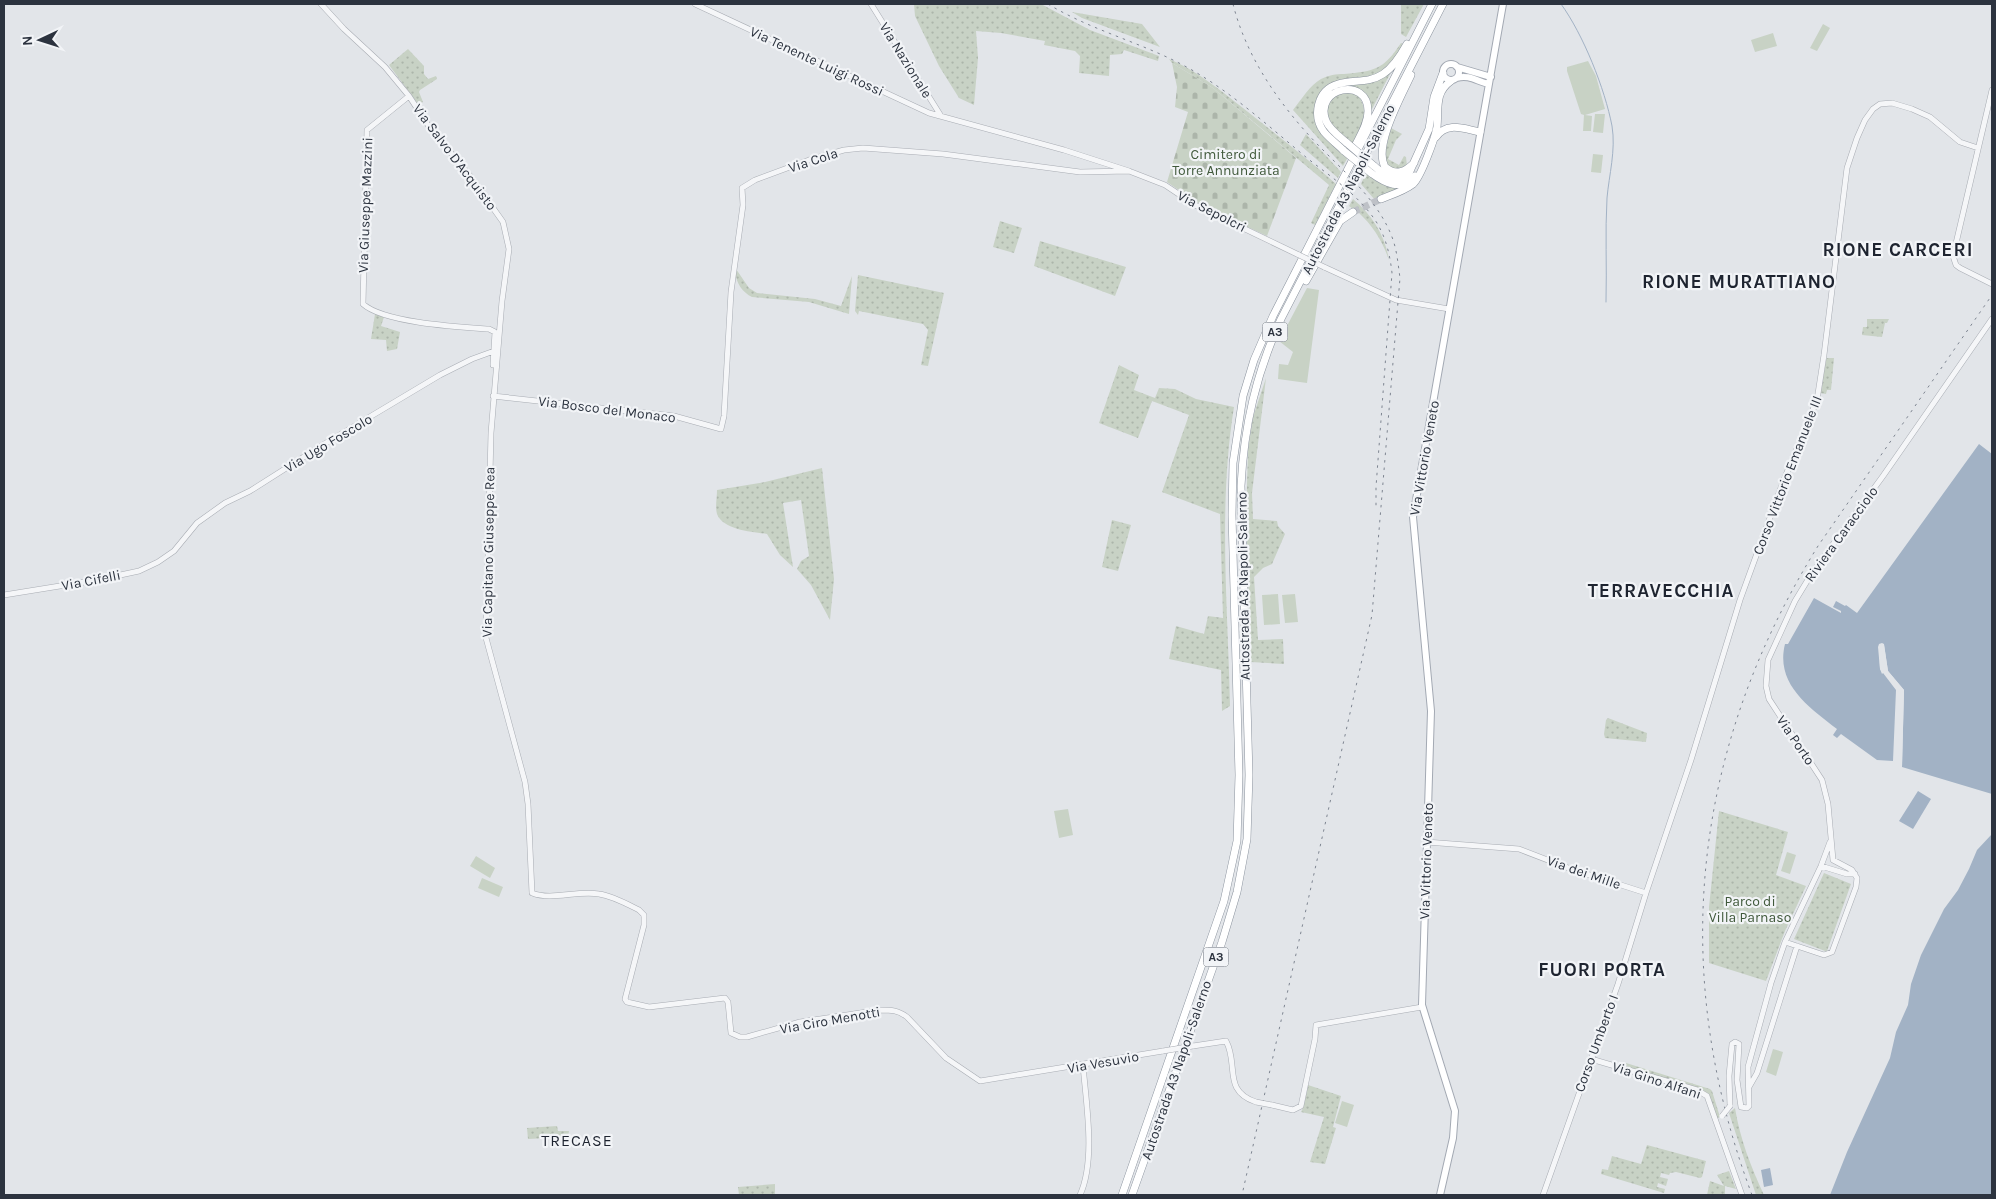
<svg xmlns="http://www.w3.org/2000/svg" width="1996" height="1199" font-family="Karla,sans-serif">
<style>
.green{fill:url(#green-dots)}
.cemetery{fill:url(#cemetery-stones)}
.pitch{fill:#c8d2c5}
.water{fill:#a2b2c5}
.pier{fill:#e2e5e9}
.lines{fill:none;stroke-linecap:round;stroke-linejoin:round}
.stream{stroke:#a2b2c5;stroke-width:1}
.highway-tunnel{stroke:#bec1c7;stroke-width:7;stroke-dasharray:7 3.5;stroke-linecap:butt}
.minor-casing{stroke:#a8acb3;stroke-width:6}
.major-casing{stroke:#a3a9b3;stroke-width:8}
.highway-casing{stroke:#8b939e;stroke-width:8}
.minor{stroke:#f5f6f8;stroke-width:5}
.major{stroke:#fff;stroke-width:6}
.highway{stroke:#fff;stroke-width:7}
.rail{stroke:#7e8591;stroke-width:1;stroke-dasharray:2.5 5;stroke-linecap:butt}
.minor-bridge-casing{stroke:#a8acb3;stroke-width:6;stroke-linecap:butt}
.highway-bridge-casing{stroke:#8b939e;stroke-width:8;stroke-linecap:butt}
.minor-bridge{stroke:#f5f6f8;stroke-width:5}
.highway-bridge{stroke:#fff;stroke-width:7}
.labels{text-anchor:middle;stroke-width:4.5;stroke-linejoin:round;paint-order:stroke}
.shield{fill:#f2f4f7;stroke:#676d76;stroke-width:1}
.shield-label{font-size:12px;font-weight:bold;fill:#2c333f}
.street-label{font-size:14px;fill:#2c333f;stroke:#f2f4f7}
.park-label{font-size:14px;fill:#40593b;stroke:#f2f4f7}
.quarter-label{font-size:16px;letter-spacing:1px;fill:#1e2430;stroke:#f2f4f7}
.district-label{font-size:19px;font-weight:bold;letter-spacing:1px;fill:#1e2430;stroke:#f2f4f7}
</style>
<defs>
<pattern id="green-dots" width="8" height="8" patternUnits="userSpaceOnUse" patternTransform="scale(1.25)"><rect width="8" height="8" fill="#c8d2c5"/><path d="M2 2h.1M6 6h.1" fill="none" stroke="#acb5aa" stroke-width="1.8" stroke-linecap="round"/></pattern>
<pattern id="cemetery-stones" width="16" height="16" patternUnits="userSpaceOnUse" patternTransform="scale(1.25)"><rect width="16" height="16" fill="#c8d2c5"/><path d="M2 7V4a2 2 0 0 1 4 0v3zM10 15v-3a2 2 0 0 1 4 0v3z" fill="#acb5aa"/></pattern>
</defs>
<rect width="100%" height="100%" fill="#e2e5e9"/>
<path class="green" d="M914 4H1041L1090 30 1159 56 1158 61 1124 50 1122 54 1110 55 1109 76 1079 73 1080 56 1075 51 1044 45 1045 41 1001 33 976 31 978 58 974 105 959 98 939 66 915 16Z
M1401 4H1424L1406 37 1401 34Z
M1072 12 1142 24 1160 47 1082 18Z
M1401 43 1403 44C1383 79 1370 77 1333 83L1315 117 1348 157 1343 166 1293 110C1301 100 1310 85 1321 79 1329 75 1336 74 1344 74 1375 71 1383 70 1401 43Z
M408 49 424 66V74L428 79 436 76 437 79 420 90 419 92 423 102 418 104 389 65Z
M1169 59C1196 70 1220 90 1243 108 1274 133 1306 157 1336 184L1315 225 1311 223 1329 185 1213 88 1172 63Z
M1392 70 1371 111 1368 99 1338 88 1322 115 1351 150 1350 152C1339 143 1317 128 1320 111 1321 105 1325 98 1328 92L1341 85 1370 83Z
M1345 91 1357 94C1371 111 1361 127 1353 145 1334 129 1309 105 1345 91Z
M1391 128 1402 134 1396 140 1388 159 1399 165 1404 156 1406 157 1407 166 1398 171 1387 165 1384 155Z
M1306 134 1341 172 1338 178 1300 145Z
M1366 173C1377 181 1386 189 1400 188L1375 200 1361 184Z
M1353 199C1372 215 1385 235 1389 260 1382 240 1373 226 1358 212L1355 214 1353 209 1349 206Z
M1000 221 1022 228 1014 253 993 247Z
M1040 241 1126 267 1115 296 1034 266Z
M736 269 749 288 757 293 815 299 841 306 852 276 849 314 809 302 752 297C742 292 734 281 736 269Z
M858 275 944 293 928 366 921 365 928 330 923 324 859 311 858 315 855 311Z
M375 314 384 317 381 326 400 332 397 349 387 351 386 340 371 339Z
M1867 319H1889L1887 323H1885L1882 337 1862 335 1863 327H1867Z
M1827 358H1834L1831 390H1827L1826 394 1820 393 1826 360Z
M1119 365 1139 375 1134 390 1155 398 1159 388 1175 389 1196 399 1234 407C1218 506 1228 607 1230 706L1222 711 1221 670 1169 659 1176 626 1204 634 1208 616 1223 618 1220 514 1162 492 1189 415 1152 401 1138 438 1099 423Z
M1266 378 1252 493 1253 519 1277 521 1278 526 1285 534 1272 564 1263 568 1254 577 1258 640 1283 639 1284 664 1251 662 1246 519 1248 450 1253 417Z
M822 468 834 579 830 620 811 585 797 569 801 561 809 556 801 500 783 503 793 567 780 555 767 534C753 532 723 530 717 514 715 507 717 498 717 490L765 482Z
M1112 520 1131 525 1118 571 1102 567Z
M1608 718 1647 733 1646 742 1605 738 1604 734 1606 720Z
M1719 811 1788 832 1776 875 1806 886 1785 931 1766 981 1709 963V907Z
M1824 873 1851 884 1827 951H1825L1794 939Z
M1626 1063 1710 1089 1712 1091 1720 1117 1715 1119 1708 1096 1624 1069Z
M1308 1085 1341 1096 1333 1127 1336 1128 1325 1164 1310 1162 1324 1117 1301 1112 1303 1108Z
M1735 1108C1740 1139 1751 1167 1764 1195H1756L1729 1113Z
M557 1126 558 1131H569L568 1137 528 1139 527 1128Z
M1647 1145 1706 1161 1702 1177 1700 1178 1676 1172 1670 1173 1669 1175 1661 1173 1660 1177 1668 1179 1666 1186 1658 1183 1657 1187 1665 1189 1664 1193 1601 1174 1602 1169 1608 1170 1612 1156 1641 1164Z
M1729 1171 1736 1189 1725 1186V1195H1707L1710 1181 1724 1186 1717 1175Z
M775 1184V1195H739L738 1187Z"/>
<path class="cemetery" d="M1172 63 1213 88 1296 158 1267 236 1237 222V220L1196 202 1167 182 1188 112 1175 107 1177 87Z"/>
<path class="pitch" d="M1823 24 1830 28 1817 51 1810 48Z
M1773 33 1777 46 1755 52 1751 40Z
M1588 61 1596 76 1605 109 1585 115 1592 116 1591 131H1583L1584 115 1581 114 1567 71V67Z
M1595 114H1605L1603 133 1593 132Z
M1593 154 1603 155 1601 173 1591 172Z
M1307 288 1319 290 1307 383 1278 379 1279 364 1288 365 1293 352 1279 341Z
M1278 594 1280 624 1264 625 1262 595Z
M1295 594 1298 622 1285 623 1282 595Z
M1068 809 1073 835 1059 838 1054 811Z
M1787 852 1796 855 1790 874 1781 871Z
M476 856 495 868 490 878 470 866Z
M482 878 503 887 499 897 478 888Z
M1773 1049 1783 1052 1776 1076 1766 1072Z
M1342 1101 1354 1105 1347 1127 1335 1123Z"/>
<path class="water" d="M1979 444 1992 454V794L1902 767 1904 690 1888 671 1884 645 1879 644 1880 669 1896 690 1893 761 1877 760 1841 734 1837 738 1833 735 1837 729C1809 707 1775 684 1785 644H1788L1814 598 1841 613V611L1833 607 1836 601 1845 606 1846 605 1857 613Z
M1918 791 1931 799 1913 829 1899 821Z
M1992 834V1195H1830L1847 1152 1890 1058 1896 1032 1908 1005 1911 984 1921 955 1944 909 1958 890 1969 869 1977 850Z
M1770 1168 1773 1185 1764 1187 1761 1170Z"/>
<path class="pier" d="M1882 643 1884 644 1888 671 1904 690 1902 767H1899L1898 758 1901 690 1886 672 1881 646 1884 672 1882 674 1880 669 1878 647 1879 644Z"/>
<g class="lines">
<path class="stream" d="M1561 4C1583 34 1605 89 1612 126 1616 150 1609 175 1607 198 1605 232 1607 267 1606 302"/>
<path class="highway-tunnel" d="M1353 212 1381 199"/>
<defs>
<path id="minor" d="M321 4 344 29 385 67 409 96 430 128 471 177 503 222 509 249 502 301 491 433 486 638 525 782 528 804 532 893C552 901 577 890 599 894 613 896 627 904 639 910L644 915V925L625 999 627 1002 649 1007 725 998 728 1002 731 1033 740 1037H747L800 1022 880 1010C891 1010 898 1010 907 1017L946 1058 980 1081 1163 1051
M695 4 929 113 1064 150 1129 171 1165 185 1195 205 1299 255
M871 4 941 116
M1992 90 1953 256 1956 265 1960 268 1992 284
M409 96 367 130 363 304C384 323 460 327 489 329L495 332 493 365
M1324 267 1396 300 1449 309
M493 396 674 416 721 429 724 416 731 292 743 205 742 188 755 180 809 160 844 150 863 148 943 154 1080 172 1129 171
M4 595 97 580 139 571 158 562 174 551 197 523 225 503 250 491 321 446 440 375 472 359 494 351
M1426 842 1519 849 1571 869 1646 893
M1821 866 1847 874H1855
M1785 942 1824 955 1832 952 1856 887 1857 878 1852 870 1833 860 1828 804 1822 780 1769 699 1766 686 1768 660 1795 601 1812 573 1883 476 1992 319
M1193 1046 1226 1041C1239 1064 1222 1091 1256 1102
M1591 1059 1697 1090 1707 1096 1742 1195
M1749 1087 1757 1073 1797 946
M1272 1105 1293 1110 1301 1106 1315 1039 1316 1025 1422 1007
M1730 1106 1729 1076 1732 1044 1735 1042 1739 1044 1737 1080 1741 1107 1747 1108 1749 1106 1748 1067 1771 983 1785 942 1821 866 1830 842
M1080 1195C1096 1160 1086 1103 1083 1065
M1543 1195 1618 984 1646 893 1691 760 1740 600 1783 482 1817 400 1824 355 1847 168 1857 138 1865 120 1873 109 1880 104 1892 103 1912 109 1930 117 1960 142 1978 148"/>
<path id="major" d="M1443 72a8 8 0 1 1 16 0a8 8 0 1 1-16 0Z
M1457 67 1491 77
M1457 78C1469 74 1478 82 1489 84
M1440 1195 1453 1138 1455 1111 1422 1005 1431 711 1413 517 1503 4"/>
<path id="highway" d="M1411 75C1402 95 1373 146 1385 167 1396 176 1405 172 1414 163
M1436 137C1447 121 1464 129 1480 132
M1347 143C1340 137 1330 130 1326 121 1313 87 1368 76 1368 111 1368 123 1361 134 1356 144
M1344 151C1338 145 1330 139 1324 132 1312 116 1317 90 1338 84 1353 79 1368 84 1383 74 1394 67 1401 55 1407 44
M1374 166 1385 175 1394 178 1404 177 1410 171 1429 129 1434 97 1443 73
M1371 173C1386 184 1400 191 1415 176
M1381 199C1391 195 1404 191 1413 184 1421 177 1435 138 1437 127 1439 109 1434 93 1451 81
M1306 281 1340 221 1353 212
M1122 1195 1224 901 1237 841 1239 775 1232 515 1233 463 1243 396 1254 360 1273 316 1432 4
M1132 1195 1222 942 1237 892 1247 839 1249 775 1241 486C1244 426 1256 374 1281 319L1443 4"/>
</defs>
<use href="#minor" class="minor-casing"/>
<use href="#major" class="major-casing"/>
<use href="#highway" class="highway-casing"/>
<use href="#minor" class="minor"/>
<use href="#major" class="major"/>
<use href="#highway" class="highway"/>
<path class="rail" d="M1048 4C1089 29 1136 41 1179 63 1226 87 1267 125 1307 158 1331 177 1360 196 1377 223 1386 238 1390 255 1392 273L1376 487V507
M1233 4C1245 52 1273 95 1306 132 1335 165 1376 195 1392 237 1397 250 1398 264 1400 278L1372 615 1242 1195
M1752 1195C1668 971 1692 749 1818 546L1992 295"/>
<defs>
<path id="minor-bridge" d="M1299 255 1324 267
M1163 1051 1193 1046
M1256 1102 1272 1105
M1722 1116 1730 1106"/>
<path id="highway-bridge" d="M1347 143 1374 166
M1344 151 1371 173"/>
</defs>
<use href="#minor-bridge" class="minor-bridge-casing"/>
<use href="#highway-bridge" class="highway-bridge-casing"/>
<use href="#minor-bridge" class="minor-bridge"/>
<use href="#highway-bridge" class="highway-bridge"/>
</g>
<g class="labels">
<g class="shield">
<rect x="1262.5" y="322.5" width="25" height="19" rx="4"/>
<rect x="1203.5" y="947.5" width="25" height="19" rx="4"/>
</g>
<g class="shield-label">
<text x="1275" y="336">A3</text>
<text x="1216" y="961">A3</text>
</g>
<g class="street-label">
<text transform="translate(906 60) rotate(58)" y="5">Via Nazionale</text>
<text transform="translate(817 61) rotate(25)" y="5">Via Tenente Luigi Rossi</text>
<text transform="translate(455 157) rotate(53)" y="5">Via Salvo D'Acquisto</text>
<text transform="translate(813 160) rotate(-18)" y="5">Via Cola</text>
<text transform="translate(1348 189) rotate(-63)" y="5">Autostrada A3 Napoli-Salerno</text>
<text transform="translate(365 205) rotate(-88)" y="5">Via Giuseppe Mazzini</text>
<text transform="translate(1212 211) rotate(27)" y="5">Via Sepolcri</text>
<text transform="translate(607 409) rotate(7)" y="5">Via Bosco del Monaco</text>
<text transform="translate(328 443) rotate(-31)" y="5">Via Ugo Foscolo</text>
<text transform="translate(1424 458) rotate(-80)" y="5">Via Vittorio Veneto</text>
<text transform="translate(1787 475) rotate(-69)" y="5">Corso Vittorio Emanuele III</text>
<text transform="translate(1841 534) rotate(-54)" y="5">Riviera Caracciolo</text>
<text transform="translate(488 552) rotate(-89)" y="5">Via Capitano Giuseppe Rea</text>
<text transform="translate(91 580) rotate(-11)" y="5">Via Cifelli</text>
<text transform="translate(1243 586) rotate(-91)" y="5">Autostrada A3 Napoli-Salerno</text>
<text transform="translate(1796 740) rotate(56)" y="5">Via Porto</text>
<text transform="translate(1426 861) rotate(-88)" y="5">Via Vittorio Veneto</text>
<text transform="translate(1584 872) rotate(19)" y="5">Via dei Mille</text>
<text transform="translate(830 1020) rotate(-10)" y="5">Via Ciro Menotti</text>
<text transform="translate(1596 1043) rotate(-70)" y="5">Corso Umberto I</text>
<text transform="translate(1103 1062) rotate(-10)" y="5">Via Vesuvio</text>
<text transform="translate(1176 1070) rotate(-71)" y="5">Autostrada A3 Napoli-Salerno</text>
<text transform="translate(1657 1080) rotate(18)" y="5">Via Gino Alfani</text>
</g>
<g class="park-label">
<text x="1226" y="159">Cimitero di<tspan x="1226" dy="16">Torre Annunziata</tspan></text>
<text x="1750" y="906">Parco di<tspan x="1750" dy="16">Villa Parnaso</tspan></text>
</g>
<g class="quarter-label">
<text x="577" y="1146">TRECASE</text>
</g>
<g class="district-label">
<text x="1898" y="256">RIONE CARCERI</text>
<text x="1739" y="288">RIONE MURATTIANO</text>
<text x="1661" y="597">TERRAVECCHIA</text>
<text x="1602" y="976">FUORI PORTA</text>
</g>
</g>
<rect width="1996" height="1199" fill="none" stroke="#2c333f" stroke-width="10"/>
<g transform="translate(40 40) rotate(266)" stroke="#f2f4f7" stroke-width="4" paint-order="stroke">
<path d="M0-4L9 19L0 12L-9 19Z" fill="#2c333f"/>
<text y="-8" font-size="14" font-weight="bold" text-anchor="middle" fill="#2c333f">N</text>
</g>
</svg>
